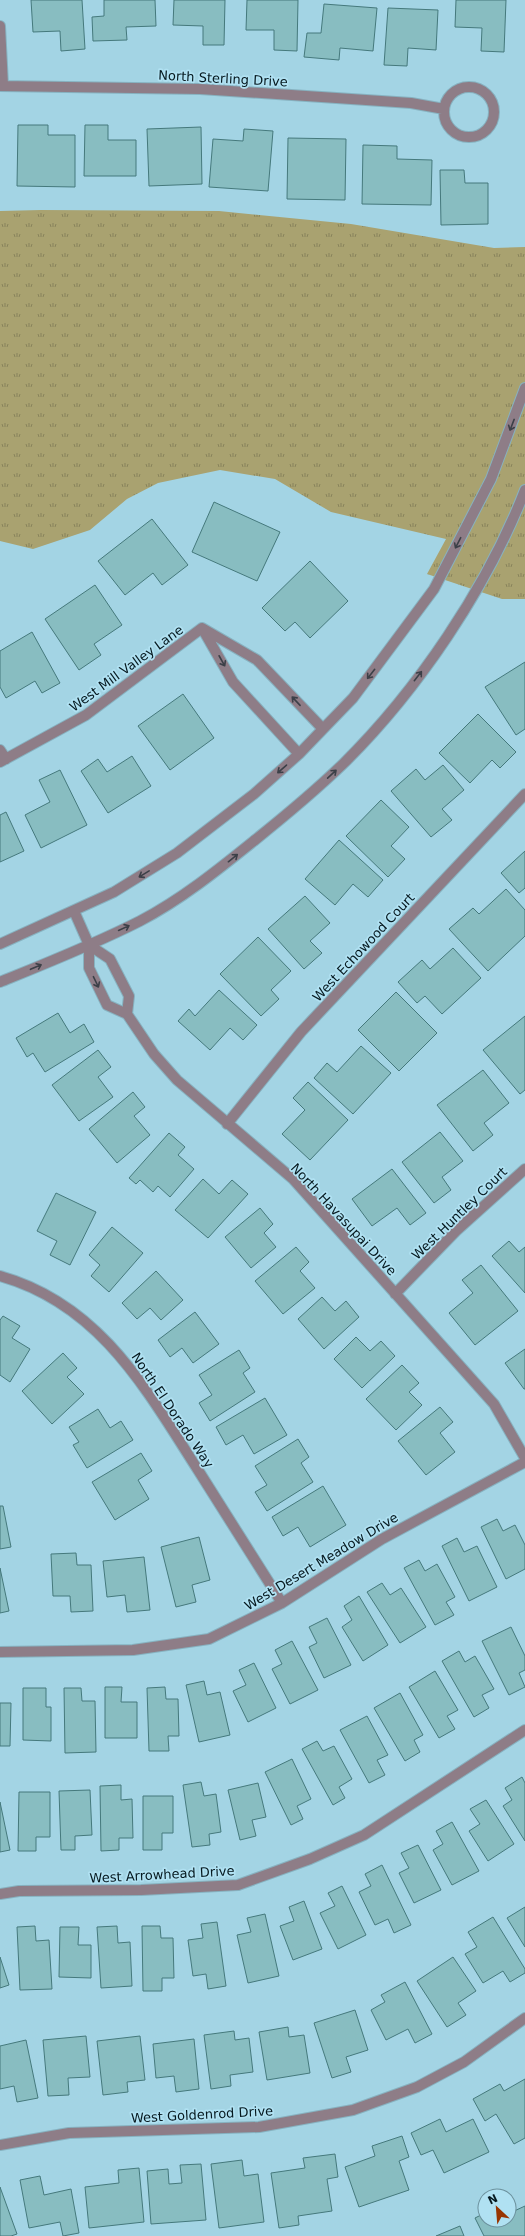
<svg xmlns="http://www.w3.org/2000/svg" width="525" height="2236" font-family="'DejaVu Sans',sans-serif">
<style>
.grass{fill:url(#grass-tufts)}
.building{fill:#88bdc1;stroke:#45797c}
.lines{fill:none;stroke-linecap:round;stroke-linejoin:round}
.minor-casing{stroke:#87b2c0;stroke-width:12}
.minor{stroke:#8e7d87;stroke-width:10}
.oneway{stroke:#3c4048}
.labels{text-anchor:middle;stroke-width:3.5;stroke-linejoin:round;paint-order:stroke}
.street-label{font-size:13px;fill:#05181e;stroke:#b0e1f2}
</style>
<defs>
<pattern id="grass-tufts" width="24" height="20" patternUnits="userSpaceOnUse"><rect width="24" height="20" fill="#a9a270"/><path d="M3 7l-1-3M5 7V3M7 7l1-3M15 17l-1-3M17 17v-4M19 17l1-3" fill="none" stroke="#88835b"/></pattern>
</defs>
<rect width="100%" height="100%" fill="#a3d4e4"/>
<path class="grass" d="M41 210 219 211 351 224 494 248 525 247V599H502L427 574 446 539 331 512 275 479 220 470 158 483 127 499 90 530 33 549 0 541V211Z"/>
<path class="building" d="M31 0H82L85 49 61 51 60 31 33 32Z
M104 0H155L156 26 126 27 127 40 93 41 92 17 104 16Z
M174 0H225L224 45H203V26L173 25Z
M247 0H298L297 51 274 50V30H246Z
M456 0H506L504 52 481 51 482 28 455 27Z
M324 4 377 8 373 51 340 48 339 60 304 57 307 33H321Z
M388 8 438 10 436 50 408 48 407 66 384 65Z
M18 125H48V135H75V187L17 186Z
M85 125H108V140H136V176H84Z
M201 127 202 184 149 186 147 129Z
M244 129 273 131 268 191 209 187 213 139 243 141Z
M288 138 346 139 345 200 287 199Z
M363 145 397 146V159L432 160 431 205 362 204Z
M440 170H464L465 183H488V224L441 225Z
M214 502 280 532 257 581 192 552Z
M152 519 188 565 162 585 153 573 125 595 98 561Z
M310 561 348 601 310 638 295 622 285 631 262 608Z
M95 585 122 625 94 644 101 655 79 670 45 619Z
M32 632 60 683 42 693 35 681 6 698 0 687V651Z
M525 662V729L516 735 485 687Z
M183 694 214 738 170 770 138 726Z
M478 714 516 752 500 768 492 760 470 783 439 753Z
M132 756 151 786 108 813 81 771 98 759 107 772Z
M443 765 464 790 442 809 452 820 431 837 391 791 416 769 425 780Z
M60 770 87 825 41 848 25 815 50 802 39 780Z
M381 800 409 827 391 846 405 859 388 877 346 836Z
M6 812 24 851 0 862V815Z
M339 840 383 880 368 897 353 884 335 905 305 879Z
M525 851V888L519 893 501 873Z
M506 889 525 910V936L488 971 449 929 473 908 479 914Z
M305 896 330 923 310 941 322 953 304 969 268 929Z
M258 937 291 971 271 990 279 999 261 1016 220 974Z
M453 948 481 978 442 1014 425 996 417 1003 398 982 422 960 430 969Z
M219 990 257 1025 243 1040 230 1028 210 1050 178 1021 189 1009 195 1016Z
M396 992 437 1033 399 1071 358 1030Z
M58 1013 70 1033 84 1024 94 1042 45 1072 33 1053 27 1057 16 1038Z
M525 1016V1090L520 1094 483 1050Z
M361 1046 391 1073 353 1114 314 1078 327 1063 337 1072Z
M98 1050 111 1067 98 1077 113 1097 79 1121 52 1085Z
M483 1070 509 1103 484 1123 493 1135 473 1151 437 1105Z
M308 1082 348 1120 310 1160 282 1134 305 1110 293 1098Z
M133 1092 145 1107 134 1116 150 1135 117 1163 89 1129Z
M440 1132 463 1161 442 1177 451 1190 434 1203 402 1162Z
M169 1133 185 1147 178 1155 194 1169 170 1197 158 1186 153 1192 140 1180 136 1184 129 1178Z
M392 1169 426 1213 410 1225 397 1208 372 1226 352 1199Z
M203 1179 219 1194 232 1180 248 1194 208 1238 175 1210Z
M56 1193 96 1212 70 1265 50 1255 57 1241 37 1231Z
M260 1208 273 1224 264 1233 276 1247 251 1268 225 1237Z
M112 1227 143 1253 109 1292 91 1276 100 1265 89 1255Z
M509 1241 519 1252 525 1247V1293L492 1256Z
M296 1247 309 1262 300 1271 315 1288 283 1314 255 1281Z
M481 1265 518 1311 475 1345 449 1313 473 1293 462 1280Z
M156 1271 183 1300 161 1320 150 1308 137 1319 122 1303Z
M322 1297 335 1311 346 1301 359 1317 324 1349 298 1319Z
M195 1312 219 1344 193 1363 182 1348 170 1357 158 1340Z
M3 1316 20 1326 12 1338 30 1349 10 1382 0 1375V1320Z
M356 1337 370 1351 381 1341 395 1356 362 1388 334 1359Z
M525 1349V1389H524L505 1363Z
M239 1350 250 1368 243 1373 255 1392 210 1421 199 1403 212 1395 199 1375Z
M63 1353 77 1368 67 1377 84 1394 52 1424 22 1391Z
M402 1365 419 1383 409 1392 422 1405 396 1430 366 1399Z
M265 1398 287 1435 254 1454 243 1435 226 1445 216 1427Z
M440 1407 453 1422 440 1433 455 1452 426 1475 398 1441Z
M98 1409 110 1428 121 1421 133 1440 87 1468 73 1445 79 1442 69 1427Z
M298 1439 309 1457 301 1463 313 1482 267 1511 255 1492 267 1485 255 1466Z
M141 1453 152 1471 138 1480 149 1499 115 1520 92 1482Z
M323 1486 346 1525 310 1547 298 1527 283 1536 272 1517Z
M0 1506H3L11 1547 0 1549Z
M497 1519 503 1531 515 1525 525 1545V1569L506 1579 481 1527Z
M199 1537 210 1580 192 1585 196 1602 176 1607 161 1547Z
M457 1538 464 1552 477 1546 497 1587 469 1601 442 1546Z
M76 1553 77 1565H91L93 1611 71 1612 70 1596H53L51 1554Z
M144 1557 150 1610 127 1612 125 1595 107 1597 103 1561Z
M419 1560 425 1571 437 1564 455 1597 446 1602 454 1615 435 1625 404 1568Z
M0 1568 9 1611 0 1613Z
M382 1583 390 1595 401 1588 426 1627 400 1643 367 1592Z
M359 1596 388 1645 363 1661 342 1627 352 1620 344 1606Z
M327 1618 351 1665 324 1678 309 1647 317 1643 309 1627Z
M511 1627 525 1656V1670L519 1673 525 1687 509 1695 482 1641Z
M292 1641 318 1690 290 1704 272 1669 282 1664 275 1650Z
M459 1651 465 1662 475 1656 494 1689 482 1695 489 1708 474 1717 442 1661Z
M254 1663 276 1708 248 1722 233 1691 246 1685 239 1670Z
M435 1671 458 1710 447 1716 455 1729 439 1738 409 1687Z
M204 1681 207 1695 220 1692 230 1735 199 1742 186 1685Z
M105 1687H122L121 1702H137V1738H105Z
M165 1687 166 1699H178L179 1736H168L169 1751H149L147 1688Z
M23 1688H46V1707H51V1741L23 1740Z
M64 1688H81L82 1701H95L96 1752 65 1753Z
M400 1693 423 1735 414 1740 420 1752 405 1761 374 1708Z
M0 1703H11L10 1746H0Z
M367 1716 388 1755 377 1760 385 1775 369 1783 340 1730Z
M317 1741 323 1751 334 1746 352 1779 339 1787 345 1798 333 1805 302 1749Z
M292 1759 311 1799 297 1806 303 1819 291 1825 265 1772Z
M522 1777 525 1783V1841L503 1806 512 1800 505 1788Z
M201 1782 204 1796 216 1794 221 1832 209 1834 210 1845 192 1847 183 1785Z
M258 1783 266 1817 252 1820 256 1836 240 1840 228 1790Z
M121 1785V1800L132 1799 133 1838H119V1850L101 1851 100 1786Z
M90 1790 92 1835 75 1836V1850H61L59 1791Z
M19 1792H50V1837H36V1851H18Z
M143 1796H173V1833H162V1850H143Z
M486 1800 514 1844 488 1861 469 1831 480 1824 470 1809Z
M0 1802 10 1850 0 1852Z
M452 1822 479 1871 452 1885 433 1850 443 1844 436 1831Z
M418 1845 441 1890 414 1903 399 1873 409 1868 401 1853Z
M382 1865 411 1925 394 1933 388 1919 375 1925 359 1892 371 1886 365 1874Z
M342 1886 366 1935 338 1949 320 1913 335 1906 328 1893Z
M304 1901 322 1949 293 1960 280 1926 294 1921 289 1907Z
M525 1907V1947L507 1918Z
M265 1914 279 1976 248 1983 237 1935 251 1932 247 1918Z
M493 1917 525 1969V1973L510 1982 503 1971 483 1983 465 1954 477 1947 468 1932Z
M217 1922 226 1986 208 1989 206 1974 193 1976 188 1940 203 1938 201 1924Z
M35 1926 36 1941 49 1940 52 1989 20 1990 17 1927Z
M117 1926 118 1943 130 1942 132 1986 101 1988 97 1927Z
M142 1926H160L161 1938H173L174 1978H162V1991H143Z
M60 1927H79L78 1945H91V1978L59 1977Z
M0 1957 9 1985 0 1988Z
M453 1957 476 1991 458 2003 466 2015 447 2027 417 1981Z
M405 1982 432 2034 415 2043 408 2029 386 2040 371 2010 385 2002 381 1995Z
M355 2010 368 2050 346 2057 351 2072 332 2078 314 2023Z
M288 2027 289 2037 304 2035 310 2073 267 2080 259 2032Z
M234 2031 235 2040 249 2038 253 2072 230 2075 231 2086 211 2089 204 2035Z
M86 2036 90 2077 68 2078 69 2095 48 2096 43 2040Z
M140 2036 145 2080 127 2082 128 2092 103 2095 97 2041Z
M194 2039 199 2089 176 2092 174 2076 156 2078 153 2044Z
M26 2040 38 2098 17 2102 14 2086 0 2089V2046Z
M525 2079V2138L514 2144 496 2114 485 2121 473 2099 500 2084 504 2091Z
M440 2119 446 2132 473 2119 489 2152 444 2173 433 2150 421 2155 411 2133Z
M402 2136 409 2157 399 2161 409 2190 359 2207 345 2167 375 2156 372 2146Z
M335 2154 338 2177 327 2179 332 2211 298 2216 299 2225 279 2228 271 2173 305 2168 303 2158Z
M242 2160 244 2176 258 2174 264 2222 219 2228 211 2164Z
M201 2164 206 2220 151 2224 147 2171 168 2169 169 2184 182 2183 180 2165Z
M139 2168 144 2222 89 2228 85 2187 119 2183 118 2170Z
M40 2176 44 2195 71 2189 79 2233 63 2236 60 2222 29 2228 20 2180Z
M0 2187 17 2234 11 2236H0Z
M509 2206 512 2212 525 2206V2236H484L475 2218 485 2213V2220H509Z
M460 2226 464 2236H436Z"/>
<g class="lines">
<defs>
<path id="minor" d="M0 26 3 85
M0 86 200 89 411 103 444 109
M444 112a25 25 0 1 1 50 0a25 25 0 1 1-50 0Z
M202 628 233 682 299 754
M202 628 257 660 323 729
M0 750 6 759
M0 762 86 715 202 628
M74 911 89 945V968L107 1005 127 1014 154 1054 177 1080 293 1179 494 1404 525 1458
M0 944 114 892 177 853 254 794 299 754 323 729 353 698 434 589 491 479 525 388
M89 945 110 959 129 996 127 1014
M0 982C47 963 95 944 140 921 182 899 219 869 255 840 285 816 315 791 343 764 417 691 487 588 525 490
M227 1124 301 1032 525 794
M0 1276C100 1304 146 1389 198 1470 226 1514 254 1558 282 1603
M395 1294 456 1231 525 1169
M0 1652 133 1650 209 1639 282 1603 382 1539 525 1462
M0 1894 19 1891 141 1890 238 1885 310 1859 364 1835 525 1730
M0 2145 69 2133 259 2127 353 2110 417 2087 464 2062 525 2018"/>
</defs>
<use href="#minor" class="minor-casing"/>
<use href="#minor" class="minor"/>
</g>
<defs><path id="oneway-shaft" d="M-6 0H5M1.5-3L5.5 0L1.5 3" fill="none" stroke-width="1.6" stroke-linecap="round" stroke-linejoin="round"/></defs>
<g class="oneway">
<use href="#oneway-shaft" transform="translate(512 425) rotate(111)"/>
<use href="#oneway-shaft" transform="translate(458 543) rotate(117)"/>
<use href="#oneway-shaft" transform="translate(222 661) rotate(61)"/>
<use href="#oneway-shaft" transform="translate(371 674) rotate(128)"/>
<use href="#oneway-shaft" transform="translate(418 676) rotate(-52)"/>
<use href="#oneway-shaft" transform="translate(296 701) rotate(-133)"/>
<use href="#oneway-shaft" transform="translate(282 769) rotate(139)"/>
<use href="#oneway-shaft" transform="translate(332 774) rotate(-43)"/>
<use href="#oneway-shaft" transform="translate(233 858) rotate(-39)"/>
<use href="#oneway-shaft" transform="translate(144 874) rotate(149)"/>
<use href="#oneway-shaft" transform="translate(124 928) rotate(-25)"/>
<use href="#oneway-shaft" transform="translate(36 967) rotate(-23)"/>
<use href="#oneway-shaft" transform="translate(96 982) rotate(64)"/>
</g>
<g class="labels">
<g class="street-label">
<text transform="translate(223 78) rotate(3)" y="5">North Sterling Drive</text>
<text transform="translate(126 668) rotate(-36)" y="5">West Mill Valley Lane</text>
<text transform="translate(363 947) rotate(-47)" y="5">West Echowood Court</text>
<text transform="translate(459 1213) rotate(-44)" y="5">West Huntley Court</text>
<text transform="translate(344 1219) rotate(47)" y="5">North Havasupai Drive</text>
<text transform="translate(173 1410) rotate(56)" y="5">North El Dorado Way</text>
<text transform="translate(321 1561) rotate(-31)" y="5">West Desert Meadow Drive</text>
<text transform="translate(162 1874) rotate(-3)" y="5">West Arrowhead Drive</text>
<text transform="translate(202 2114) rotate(-3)" y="5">West Goldenrod Drive</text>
</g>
</g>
<g transform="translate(497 2208) rotate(334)"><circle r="19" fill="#b0e1f2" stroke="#6c919d"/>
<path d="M0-3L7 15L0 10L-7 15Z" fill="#983400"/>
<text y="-6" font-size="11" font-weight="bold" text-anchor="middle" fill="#05181e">N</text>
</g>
</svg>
